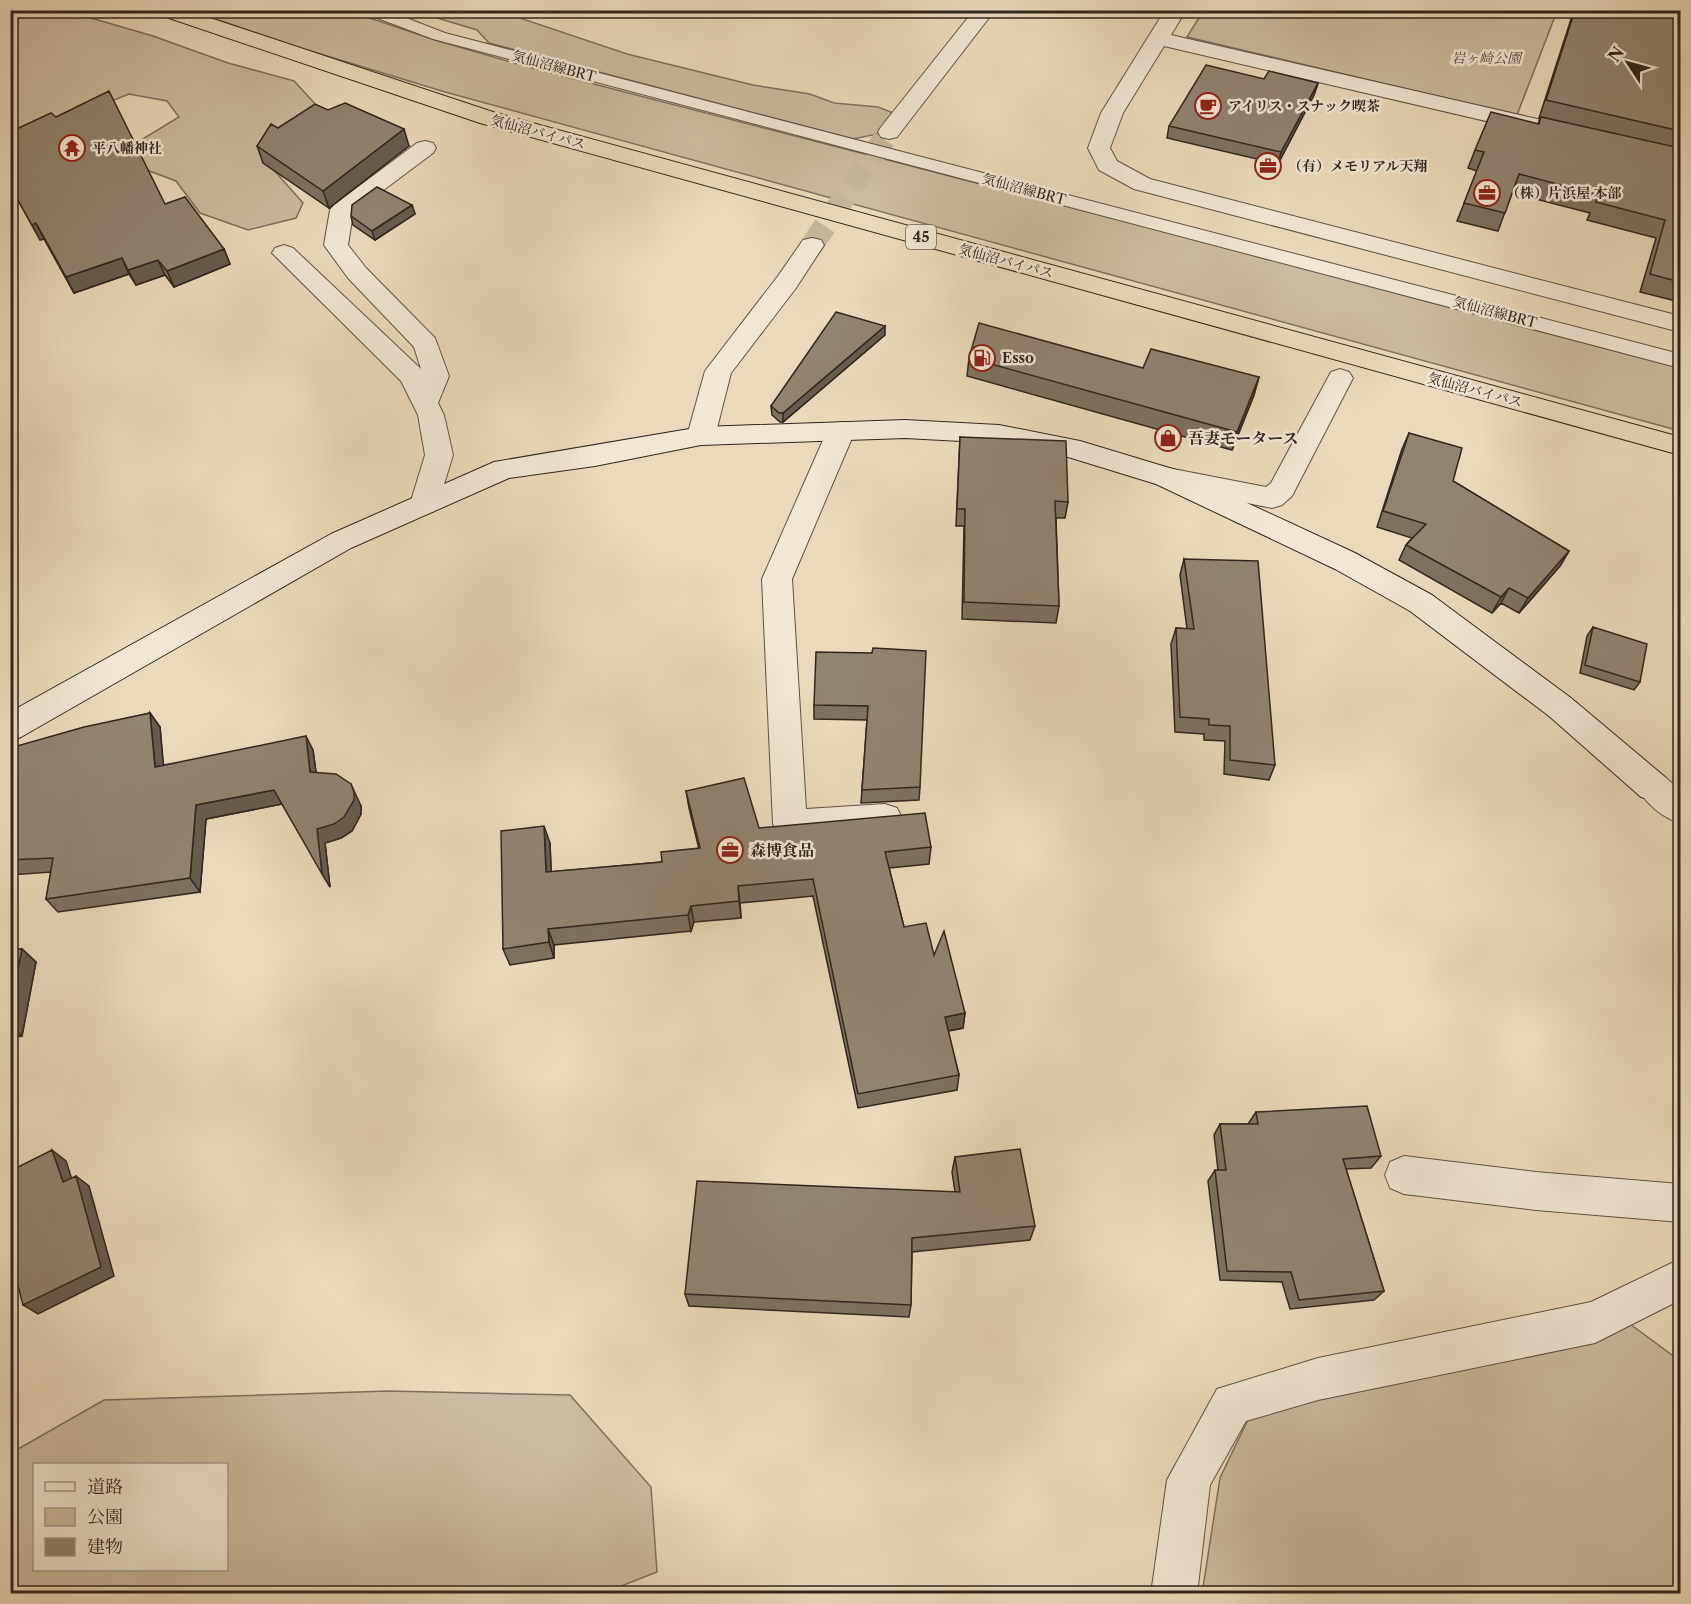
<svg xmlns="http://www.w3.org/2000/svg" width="1691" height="1604" font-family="'Libre Caslon Text','Noto Serif JP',serif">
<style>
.green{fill:#cbbba0;stroke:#7e705f;stroke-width:1.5;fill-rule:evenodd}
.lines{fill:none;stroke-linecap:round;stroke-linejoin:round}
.street-tunnel{stroke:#c5b69c;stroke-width:23;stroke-dasharray:23 12;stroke-linecap:butt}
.lane-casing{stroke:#5f5345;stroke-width:2}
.street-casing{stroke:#5f5345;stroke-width:2}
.secondary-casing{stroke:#31261e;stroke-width:2}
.highway-casing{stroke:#31261e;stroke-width:2}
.lane{fill:#f1e7d3;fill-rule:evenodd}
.street{fill:#f1e7d3;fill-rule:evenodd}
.secondary{fill:#f1e7d3;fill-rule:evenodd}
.highway{fill:#eadabb;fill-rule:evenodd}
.wall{fill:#7d7260;stroke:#31261e;stroke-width:1.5}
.shaded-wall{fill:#665c4e;stroke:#31261e;stroke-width:1.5}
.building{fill:#918470;stroke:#31261e;stroke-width:1.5}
.labels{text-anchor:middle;stroke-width:5;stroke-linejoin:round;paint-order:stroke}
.far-park-label{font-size:14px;font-style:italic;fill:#584b3e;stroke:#f1e7d3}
.far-street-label{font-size:14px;fill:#31261e;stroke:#f1e7d3}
.far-poi-label{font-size:14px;font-weight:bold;fill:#31261e;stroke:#f1e7d3;text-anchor:start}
.shield{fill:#f1e7d3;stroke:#6b6054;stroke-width:1.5}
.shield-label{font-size:15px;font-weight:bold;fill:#31261e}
.poi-label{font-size:16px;font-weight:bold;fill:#31261e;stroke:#f1e7d3;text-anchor:start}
</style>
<rect width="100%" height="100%" fill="#eadabb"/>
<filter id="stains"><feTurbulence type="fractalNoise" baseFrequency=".00333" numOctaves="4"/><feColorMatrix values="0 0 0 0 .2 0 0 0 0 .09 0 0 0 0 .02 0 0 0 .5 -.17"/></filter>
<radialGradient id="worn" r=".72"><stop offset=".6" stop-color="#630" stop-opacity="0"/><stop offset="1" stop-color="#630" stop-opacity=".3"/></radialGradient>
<path class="green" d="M51 11H67L153 36 228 63 294 81 319 108 272 168 303 203 296 218 248 230 200 213 176 181 144 169 126 156 136 143 179 117 167 101 129 94 11 141 10 20Z
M192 11H349L438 41 532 68 1680 365V431L445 92 301 48Z
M414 11H431L467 16 475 13 508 14 627 54 753 85 810 94 834 103 878 107 891 112V122L877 134 853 139 489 43 477 30Z
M1203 11H1557L1517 115 1187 37Z
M1630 1324 1680 1361V1593L1202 1594 1220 1478 1254 1407Z
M389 1391 570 1395 651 1487 657 1572 601 1594 11 1593V1453L104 1400ZM34 1464H226V1570H34Z"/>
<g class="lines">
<path class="street-tunnel" d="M812 245 889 132"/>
<defs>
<path id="lane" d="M362 10H386L445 33 1680 354V368L433 39 364 13Z"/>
<path id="street" d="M974 10H995L897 137 889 139 881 137 878 132 881 127Z
M1165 10H1186L1171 35 1533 118 1541 120 1544 125 1541 130 1533 132 1164 46 1123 113 1110 148 1117 161 1150 179 1680 316V332L1134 189 1099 170 1088 148 1101 113Z
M425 141 433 143 436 148 433 153 353 213 348 245 366 268 435 338 449 376 438 403 444 415 453 455 438 504 434 511 424 514 414 511 410 504 425 455 418 415 401 381 272 253 275 248 284 245 293 248 421 369 414 347 348 278 324 245 330 210 334 205 417 143Z
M812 238 821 240 824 245 796 288 731 373 715 436 711 443 701 445 691 443 687 436 705 371 778 276 803 240Z
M1340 369 1349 372 1353 378 1292 496 1282 505 1272 508 1158 485 1154 478 1158 471 1168 468 1266 487 1271 483 1331 372Z
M841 422 851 424 855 431 792 579 806 809 885 804 897 808 902 818 897 828 885 832 790 838 778 834 773 824 762 579 827 431 831 424Z
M1653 774 1665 777 1680 790V823C1663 818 1645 803 1637 787L1641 777Z
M1404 1156 1536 1172 1680 1184V1222L1536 1210 1404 1194 1390 1188 1385 1175 1390 1162Z
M1680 1259V1300L1595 1343 1318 1400 1246 1421 1210 1485 1197 1594H1151L1167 1480 1217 1389 1318 1358 1591 1302Z"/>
<path id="secondary" d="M905 420 999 425 1080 441 1176 470 1355 553 1432 595 1571 698 1665 777 1669 787 1665 797 1653 800 1641 797 1549 716 1410 611 1335 569 1156 484 1068 457 999 443 905 438 701 445 595 466 509 478 351 548 21 737 10 741V712L331 534 494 462 701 427Z"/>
<path id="highway" d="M154 10H186L496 113 1680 437V455L480 123 157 14Z"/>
</defs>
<use href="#lane" class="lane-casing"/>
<use href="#street" class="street-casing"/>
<use href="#secondary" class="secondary-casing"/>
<use href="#highway" class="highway-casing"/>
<use href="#lane" class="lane"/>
<use href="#street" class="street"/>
<use href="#secondary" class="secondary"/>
<use href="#highway" class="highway"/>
</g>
<path class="wall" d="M1574 10H1680V302L1640 292 1656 238 1587 220 1590 213 1512 193 1498 231 1457 221 1477 171 1468 168 1475 150 1538 124 1540 118H1539Z
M1318 83 1314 95 1278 164 1167 138 1169 126Z
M278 128 409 146 329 208 263 163 257 146Z
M10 132 165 204 224 249 230 264 174 287 165 275 136 285 129 274 74 293 44 239 40 240 14 193 10 194Z
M412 205 415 214 375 240 353 225 351 216Z
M885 335 783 422H780L772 415 771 406Z
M969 358 1143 368 1259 377 1254 395 1232 450 967 376Z
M1409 433 1453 481 1569 551 1560 566 1519 613 1501 603 1492 613 1399 560 1406 545 1412 538 1377 527 1402 449Z
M960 437 1068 502 1065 518H1056L1059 606 1056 623 962 619 964 526H956Z
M1184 559 1275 765 1269 780 1224 774 1225 741 1204 740V734L1175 732 1171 644 1176 628 1187 629 1180 575Z
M1593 627 1640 682 1634 690 1580 673 1587 636Z
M872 653 920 787 919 800 861 803 867 720 814 719V705Z
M150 713 160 727 163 765 313 750 316 773 361 806V814L352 831 341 838 325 843 330 887 282 804 206 819 200 892 58 912 46 899 51 872 10 875V748Z
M686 791 759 828 931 847 929 864 889 868 904 927 934 955 965 1013 963 1028 948 1031 959 1075 957 1090 858 1108 813 896 740 903 741 918 694 922 691 931 554 945V958L510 965 503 949 550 843 551 872 662 862 699 849 689 808Z
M22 949 36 962 22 1036 10 1038V950Z
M1256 1112 1381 1156 1371 1168 1346 1169 1384 1291 1374 1300 1290 1309 1282 1282 1220 1280 1208 1181 1215 1170H1218L1214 1135 1220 1124H1248Z
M955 1157 1035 1226 1030 1240 912 1252 911 1305 909 1317 689 1306 685 1294 955 1192 952 1172Z"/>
<path class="shaded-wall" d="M1318 83 1314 95 1278 164 1281 152Z
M404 129 409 146 329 208 323 191Z
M10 187 14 193 10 194Z
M412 205 415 214 375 240 372 231Z
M36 223 44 239 40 240 32 225Z
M224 249 230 264 174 287 167 271Z
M122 258 129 274 74 293 66 277Z
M158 260 165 275 136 285 128 270Z
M885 326V335L783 422V413Z
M1259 377 1254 395 1232 450 1237 432Z
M1569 551 1560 566 1519 613 1528 598Z
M1509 588 1501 603 1492 613 1501 597Z
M150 713 160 727 165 781 155 767Z
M306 736 313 750 318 786 310 772Z
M351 784 361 806V814L352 831 341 838 325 843 330 887 322 874 317 829Z
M274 790 282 804 206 819 200 892 190 878 196 805Z
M544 826 550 843 552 889 546 872Z
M738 886 740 903 741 918 739 901Z
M691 906 694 922 691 931 688 915Z
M548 929 554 945V958L549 942Z
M22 949 36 962 22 1036 10 1026V1008Z
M965 1013 963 1028 943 1032 945 1017Z
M52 1150 66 1161 76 1192 63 1182Z
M76 1176 89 1186 114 1276 38 1314 23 1305Z"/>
<path class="building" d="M1575 10H1680V131L1546 100Z
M1206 65 1264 79 1269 71 1318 83 1281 152 1169 126Z
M109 91 165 204 185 197 224 249 167 271 158 260 128 270 122 258 66 277 36 223 32 225 10 186V132L51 113 56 117Z
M345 103 404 129 323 191 257 146 271 124 278 128 315 104 328 110Z
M1491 112 1539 124 1541 117 1680 148V282L1650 274 1665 220 1596 202 1599 195 1519 174 1505 213 1464 203 1484 152 1475 150Z
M377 187 412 205 372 231 351 216 352 205Z
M836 312 885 326 783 413H779L771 406Z
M979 323 1143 368 1151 349 1259 377 1237 432 969 358Z
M1409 433 1462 448 1453 481 1569 551 1528 598 1509 588 1501 597 1406 545 1426 524 1383 511Z
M960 437 1066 441 1068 502 1055 501 1059 606 964 602 965 509H957Z
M1184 559 1258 561 1275 765 1230 760V726L1209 725V719L1180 717 1176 628 1194 629Z
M1593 627 1647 644 1640 682 1585 665Z
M873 648 926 651 920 787 862 790 868 706 814 705 816 652 872 653Z
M150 713 155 767 306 736 310 772 336 774 351 784 354 792V800L344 817 334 824 317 829 322 874 274 790 196 805 190 878 46 899 53 858 10 860V748L84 727Z
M744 778 759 828 925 813 931 847 885 852 904 927 926 923 934 955 944 931 965 1013 945 1017 959 1075 858 1094 813 879 738 886 739 901 691 906 688 915 548 929 549 942 503 949 501 831 544 826 546 872 662 862 661 852 700 848 686 791Z
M22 949 10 1008V950Z
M1367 1106 1381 1156 1343 1159 1384 1291 1299 1300 1291 1272 1227 1271 1215 1170H1226L1220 1124H1258L1256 1112Z
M1020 1149 1035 1226 912 1238 911 1305 685 1294 697 1181 960 1192 955 1157Z
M52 1150 63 1182 76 1176 101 1267 23 1305 10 1255V1171Z"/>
<defs>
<symbol id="cafe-ring" viewBox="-11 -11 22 22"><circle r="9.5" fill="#f1e7d3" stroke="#8f2418" stroke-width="1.5"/><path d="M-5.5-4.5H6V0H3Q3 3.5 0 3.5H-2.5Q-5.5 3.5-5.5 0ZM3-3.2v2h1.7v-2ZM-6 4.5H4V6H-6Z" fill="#8f2418"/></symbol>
<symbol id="temple-ring" viewBox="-11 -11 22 22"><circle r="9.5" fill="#f1e7d3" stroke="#8f2418" stroke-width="1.5"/><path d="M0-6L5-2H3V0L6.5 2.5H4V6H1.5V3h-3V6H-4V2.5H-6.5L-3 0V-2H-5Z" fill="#8f2418"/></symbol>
<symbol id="office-ring" viewBox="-11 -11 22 22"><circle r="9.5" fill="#f1e7d3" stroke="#8f2418" stroke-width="1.5"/><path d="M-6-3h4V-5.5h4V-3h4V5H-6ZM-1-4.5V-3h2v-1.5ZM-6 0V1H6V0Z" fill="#8f2418"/></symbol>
<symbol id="fuel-ring" viewBox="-11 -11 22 22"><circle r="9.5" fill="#f1e7d3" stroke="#8f2418" stroke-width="1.5"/><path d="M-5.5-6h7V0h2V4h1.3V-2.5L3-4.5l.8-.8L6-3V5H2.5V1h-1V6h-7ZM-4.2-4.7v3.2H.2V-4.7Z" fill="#8f2418"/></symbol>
<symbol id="shop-ring" viewBox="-11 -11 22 22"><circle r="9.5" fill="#f1e7d3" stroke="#8f2418" stroke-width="1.5"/><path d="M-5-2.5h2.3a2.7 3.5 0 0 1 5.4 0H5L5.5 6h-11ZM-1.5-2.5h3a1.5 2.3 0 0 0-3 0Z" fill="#8f2418"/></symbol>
</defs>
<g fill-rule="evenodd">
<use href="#cafe-ring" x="1193" y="91" width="30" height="30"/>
<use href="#temple-ring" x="57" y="133" width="30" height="30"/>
<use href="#office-ring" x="1253" y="151" width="30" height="30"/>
<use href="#office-ring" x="1472" y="178" width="30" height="30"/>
<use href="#fuel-ring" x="967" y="343" width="30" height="30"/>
<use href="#shop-ring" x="1153" y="423" width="30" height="30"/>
<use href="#office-ring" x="715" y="835" width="30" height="30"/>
</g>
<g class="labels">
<g class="far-park-label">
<text x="1486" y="63">岩ヶ崎公園</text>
</g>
<g class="far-street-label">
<text transform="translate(554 66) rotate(15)" y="5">気仙沼線BRT</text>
<text transform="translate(538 132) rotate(15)" y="5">気仙沼バイパス</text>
<text transform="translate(1024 189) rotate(15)" y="5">気仙沼線BRT</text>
<text transform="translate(1006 261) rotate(15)" y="5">気仙沼バイパス</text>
<text transform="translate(1495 312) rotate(15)" y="5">気仙沼線BRT</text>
<text transform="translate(1475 390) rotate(15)" y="5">気仙沼バイパス</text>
</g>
<g class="far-poi-label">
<text x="1228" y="111">アイリス・スナック喫茶</text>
<text x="92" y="153">平八幡神社</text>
<text x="1288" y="171">（有）メモリアル天翔</text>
<text x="1506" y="198">（株）片浜屋 本部</text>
<text x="1002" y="363">Esso</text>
</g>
<rect class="shield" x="906" y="225" width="30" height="24" rx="4.5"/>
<g class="shield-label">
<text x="921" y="242">45</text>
</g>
<g class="poi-label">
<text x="1188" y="444">吾妻モータース</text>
<text x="750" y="856">森博食品</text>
</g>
</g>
<rect width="1691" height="1604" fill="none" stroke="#eadabb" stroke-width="36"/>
<rect x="12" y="12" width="1667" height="1580" fill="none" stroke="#31261e" stroke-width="3"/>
<rect x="18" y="18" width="1655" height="1568" fill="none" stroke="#31261e" stroke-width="1.5"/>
<rect x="33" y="1463" width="195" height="108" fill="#f1e7d3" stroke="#a49a8b" stroke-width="1.5"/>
<rect x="45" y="1482" width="30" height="9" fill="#f1e7d3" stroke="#a49a8b" stroke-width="1.5"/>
<text x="87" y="1493" font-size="18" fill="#31261e">道路</text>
<rect x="45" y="1508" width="30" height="18" fill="#cbbba0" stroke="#a49a8b" stroke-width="1.5"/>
<text x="87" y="1523" font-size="18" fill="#31261e">公園</text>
<rect x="45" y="1538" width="30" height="18" fill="#918470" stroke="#a49a8b" stroke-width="1.5"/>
<text x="87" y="1553" font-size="18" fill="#31261e">建物</text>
<g transform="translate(1628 63) rotate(306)" stroke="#f1e7d3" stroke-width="4.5" paint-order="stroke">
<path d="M0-4.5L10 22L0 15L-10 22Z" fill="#31261e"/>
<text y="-9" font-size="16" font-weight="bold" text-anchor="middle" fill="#31261e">N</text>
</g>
<rect width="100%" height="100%" filter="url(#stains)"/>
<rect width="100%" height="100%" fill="url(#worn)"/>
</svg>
